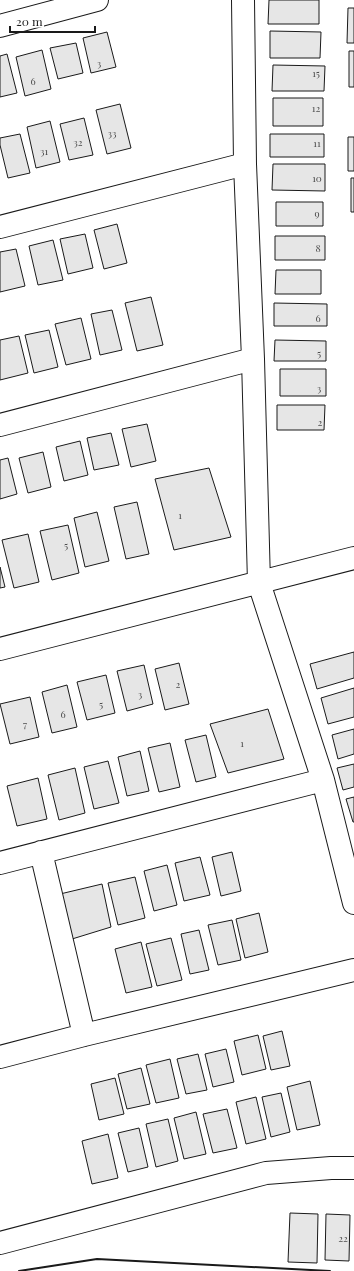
<svg xmlns="http://www.w3.org/2000/svg" width="354" height="1271" font-family="'Playfair Display',serif">
<style>
.building{fill:#e6e6e6;stroke:#1a1a1a}
.lines{fill:none;stroke-linecap:round;stroke-linejoin:round}
.street-casing{stroke:#1a1a1a;stroke-width:24}
.street{stroke:#fff;stroke-width:22}
.wall{stroke:#1a1a1a;stroke-width:2}
.labels{text-anchor:middle;stroke-width:3;stroke-linejoin:round;paint-order:stroke}
.number-label{font-size:10px;fill:#4d4d4d}
</style>
<rect width="100%" height="100%" fill="#fff"/>
<path class="building" d="M269 0H319V24H268Z
M348 8H354V43H347Z
M270 31 321 32 320 58H270Z
M107 32 116 67 91 73 83 38Z
M76 43 83 73 58 79 50 48Z
M42 50 51 89 25 96 16 57Z
M349 51H354V87H349Z
M7 54 17 93 0 97V56Z
M273 65 325 66 324 91H272Z
M273 98H323V126H273Z
M120 104 131 148 107 154 96 110Z
M84 118 93 155 69 160 60 124Z
M50 121 60 162 36 168 27 127Z
M20 134 30 173 8 178 0 145V138Z
M270 134H324V157H270Z
M348 137H354V171H348Z
M273 164H325V191L272 190Z
M351 178H354V212H351Z
M276 202H323V226H276Z
M117 224 127 263 104 269 94 230Z
M85 234 93 268 68 274 60 239Z
M275 236H325V260H275Z
M53 240 63 280 38 285 29 246Z
M16 249 25 286 0 292V252Z
M276 270H321V294H275Z
M151 297 163 345 137 351 125 303Z
M274 303 327 304V326H274Z
M112 310 122 350 100 355 91 314Z
M81 318 91 359 66 365 55 324Z
M49 330 58 367 34 373 25 335Z
M19 336 28 373 0 380V340Z
M275 340 326 341V361H274Z
M280 369H326V396H280Z
M277 405H325L324 430H277Z
M147 424 156 461 131 467 122 429Z
M111 433 119 465 94 470 87 438Z
M80 441 88 475 64 481 56 447Z
M43 452 51 487 28 493 19 458Z
M8 458 17 494 0 499V460Z
M209 468 231 537 174 550 155 479Z
M137 502 149 554 126 559 114 507Z
M97 512 109 561 85 567 74 518Z
M68 525 79 573 52 580 40 531Z
M28 534 39 582 14 588 2 540Z
M0 567 5 587 0 588Z
M354 652V678L317 689 310 664Z
M179 663 189 704 165 710 155 669Z
M144 665 153 704 127 711 117 671Z
M106 675 115 713 87 720 77 682Z
M67 685 77 727 52 733 42 692Z
M354 688V717L328 724 321 698Z
M30 697 39 737 10 744 0 704Z
M268 709 284 759 228 773 210 724Z
M354 729V754L338 759 332 735Z
M206 735 216 777 196 782 185 740Z
M170 743 180 787 159 792 148 748Z
M140 751 149 791 127 796 118 757Z
M108 761 119 803 94 809 84 767Z
M354 764V787L343 790 337 768Z
M75 768 85 813 59 820 48 775Z
M38 778 47 819 17 826 7 786Z
M354 797V822H353L346 799Z
M232 852 241 891 221 896 212 857Z
M200 857 210 895 184 901 175 863Z
M167 865 177 905 154 911 144 871Z
M135 877 145 918 118 925 108 883Z
M102 884 111 927 72 939 60 894Z
M259 913 268 952 245 958 236 919Z
M232 920 241 960 218 965 208 925Z
M199 930 209 970 190 974 181 934Z
M171 938 182 980 157 986 146 944Z
M141 942 152 987 126 993 115 949Z
M282 1031 290 1066 271 1070 263 1036Z
M258 1035 266 1069 242 1075 234 1041Z
M226 1049 234 1082 213 1087 205 1054Z
M198 1054 207 1090 186 1094 177 1059Z
M170 1059 179 1098 156 1103 146 1065Z
M141 1068 150 1104 127 1109 118 1074Z
M115 1078 124 1114 99 1120 91 1084Z
M310 1081 320 1125 297 1130 287 1087Z
M281 1093 290 1132 271 1137 262 1097Z
M256 1097 266 1139 246 1144 236 1102Z
M227 1109 237 1148 213 1153 203 1114Z
M196 1112 206 1154 184 1159 174 1118Z
M168 1119 178 1161 156 1167 146 1124Z
M139 1128 148 1167 128 1172 118 1133Z
M108 1134 118 1178 92 1184 82 1141Z
M290 1213 318 1214 317 1263 288 1262Z
M326 1214 350 1215 349 1261 325 1260Z"/>
<g class="lines">
<defs>
<path id="street" d="M243 0 245 164 253 359 259 583 323 780 354 903
M0 26 97 0
M0 227 245 164
M0 425 253 359
M0 649 354 558
M41 852 84 1035
M0 863 323 780
M0 1057 84 1035 354 970
M0 1243 266 1173 331 1168H354"/>
</defs>
<use href="#street" class="street-casing"/>
<use href="#street" class="street"/>
<path class="wall" d="M19 1271 97 1259 330 1271"/>
</g>
<g class="labels">
<g class="number-label">
<text x="99" y="67">3</text>
<text x="316" y="77">15</text>
<text x="33" y="85">6</text>
<text x="316" y="112">12</text>
<text x="112" y="137">33</text>
<text x="78" y="146">32</text>
<text x="317" y="147">11</text>
<text x="44" y="155">31</text>
<text x="317" y="182">10</text>
<text x="317" y="217">9</text>
<text x="318" y="252">8</text>
<text x="318" y="322">6</text>
<text x="319" y="357">5</text>
<text x="319" y="392">3</text>
<text x="320" y="426">2</text>
<text x="180" y="519">1</text>
<text x="66" y="549">5</text>
<text x="178" y="688">2</text>
<text x="140" y="698">3</text>
<text x="101" y="708">5</text>
<text x="63" y="718">6</text>
<text x="25" y="728">7</text>
<text x="242" y="747">1</text>
<text x="343" y="1242">22</text>
</g>
</g>
<path d="M10 26v6h85v-6" fill="none" stroke="#1a1a1a" stroke-width="2"/>
<text x="16" y="26" font-size="12" fill="#1a1a1a" stroke="#ffffff" stroke-width="3" paint-order="stroke">20 m</text>
</svg>
